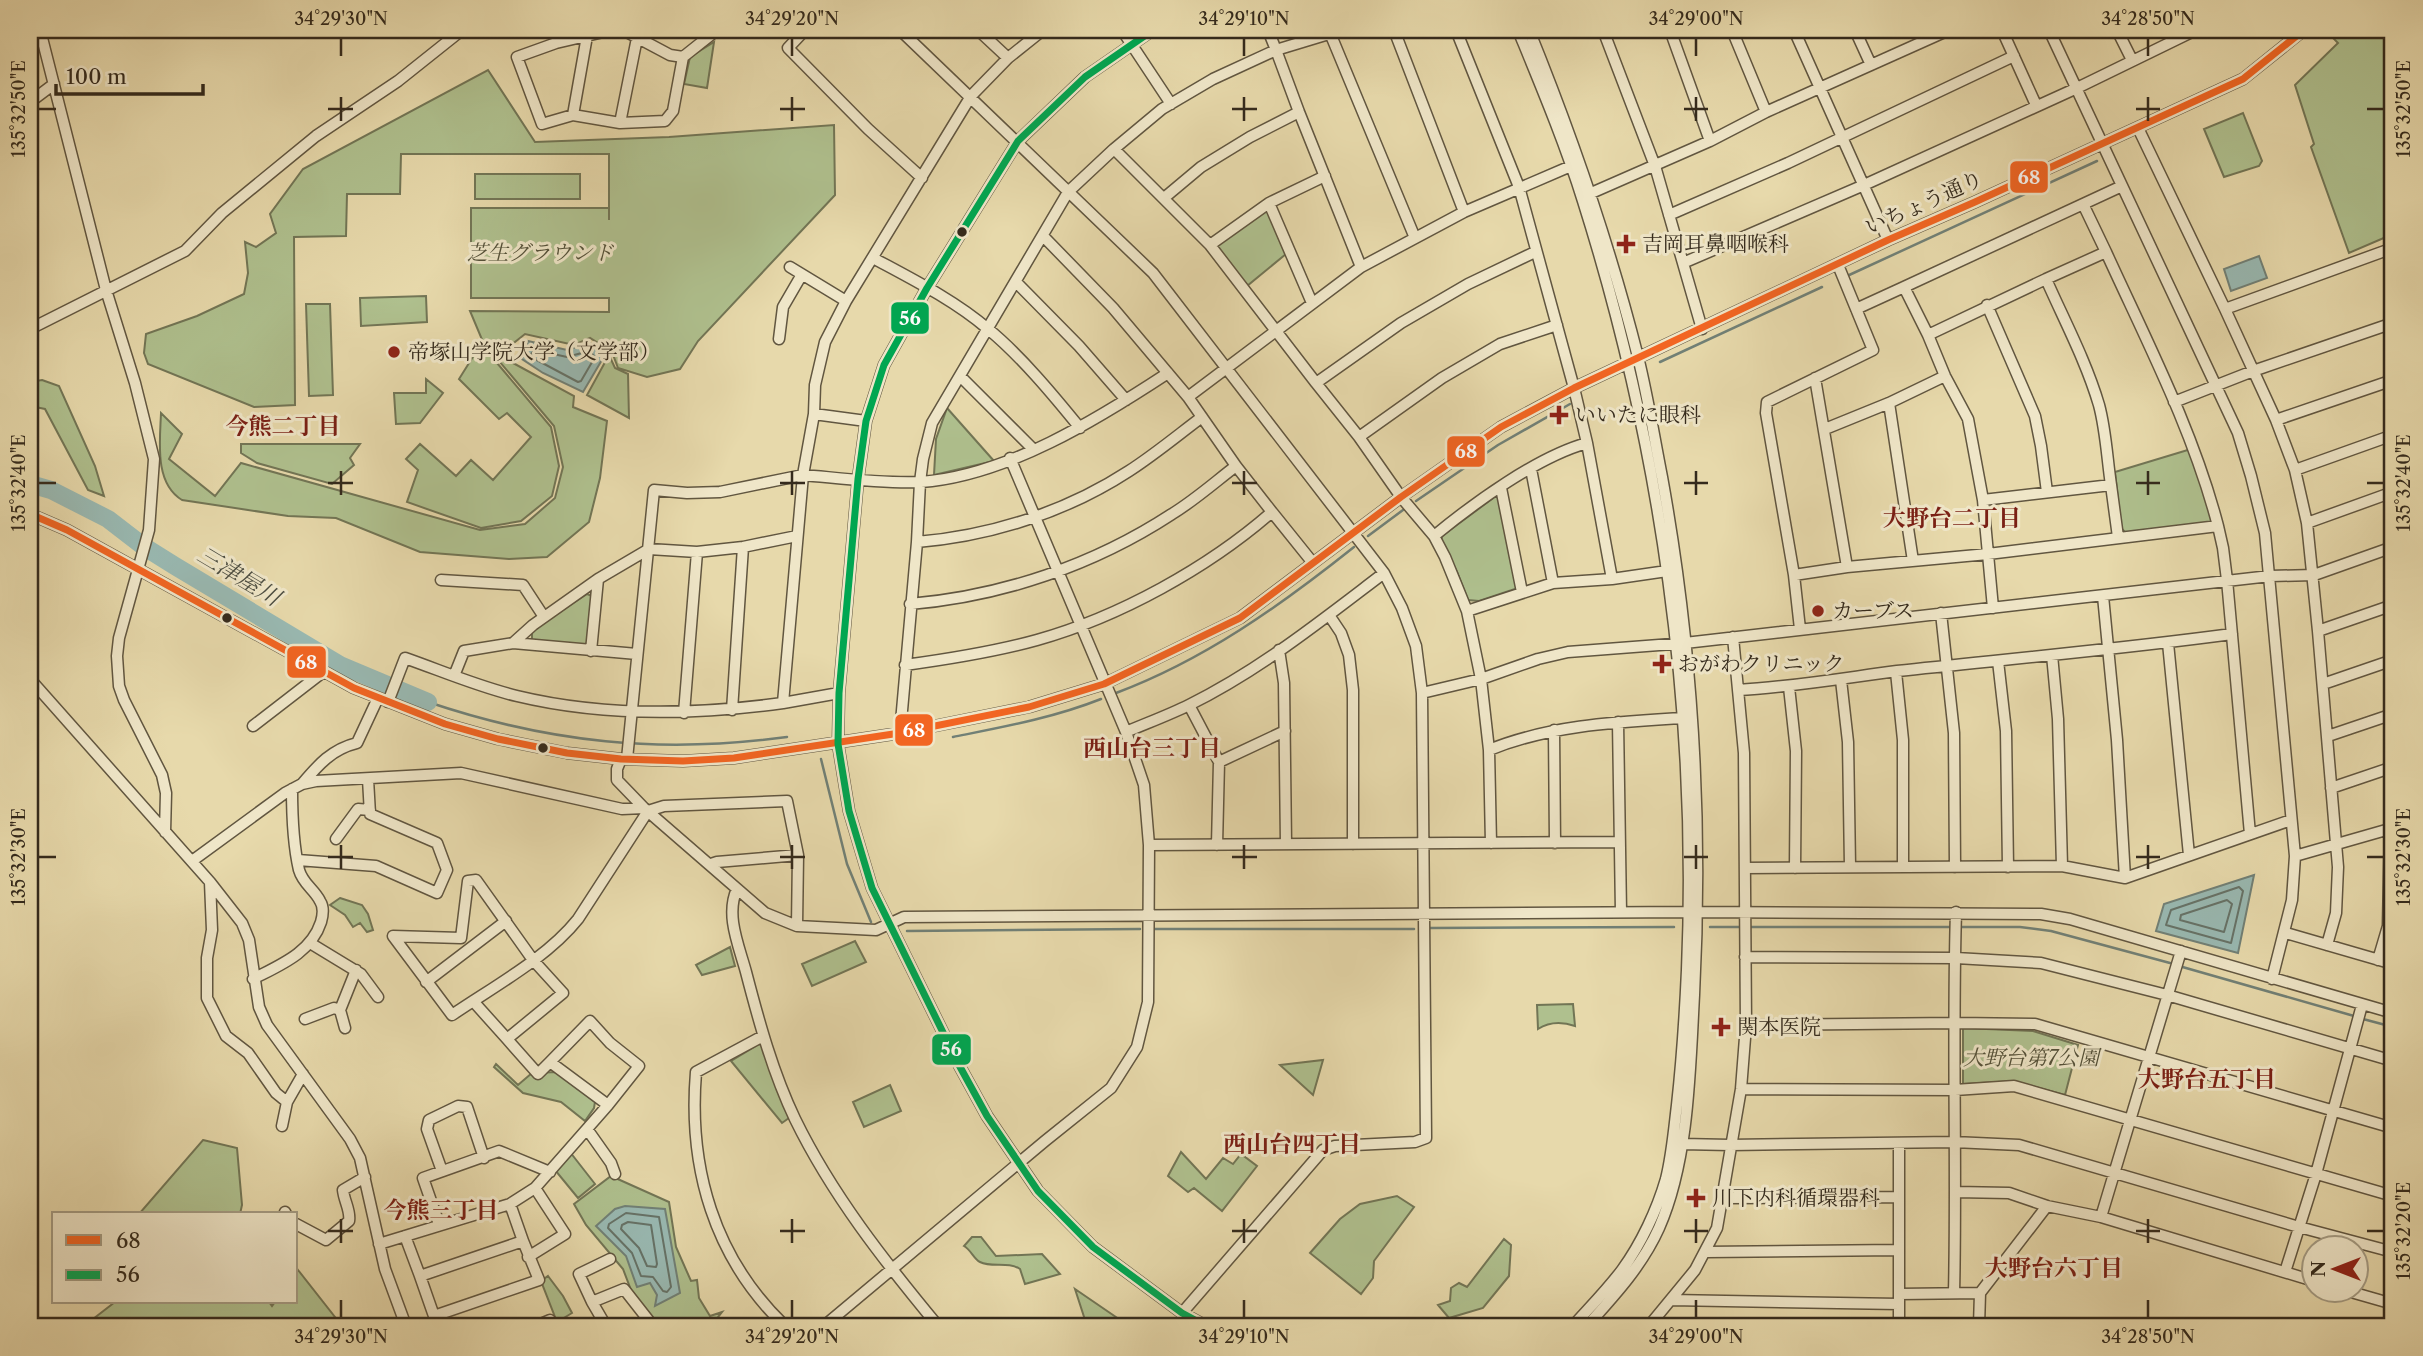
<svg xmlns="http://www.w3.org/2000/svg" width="2423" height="1356" font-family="'Libre Caslon Text','Noto Serif JP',serif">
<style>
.green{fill:#afc08e;stroke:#727555;stroke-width:2}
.water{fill:#99b9b2;stroke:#718076;stroke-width:2}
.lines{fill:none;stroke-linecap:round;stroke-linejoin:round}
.shore{stroke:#667267;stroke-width:2}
.stream{stroke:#718076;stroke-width:2.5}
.river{stroke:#99b9b2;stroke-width:18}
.minor-casing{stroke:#615640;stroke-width:13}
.minor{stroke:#efe6c8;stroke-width:10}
.bus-1-casing{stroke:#efe6c8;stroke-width:12}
.bus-2-casing{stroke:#efe6c8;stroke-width:12}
.bus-1{stroke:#f26522;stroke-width:7}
.bus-2{stroke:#00a651;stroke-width:7}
.ticks{fill:none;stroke:#342a1c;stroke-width:2.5}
.bus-dot{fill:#342a1c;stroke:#efe6c8;stroke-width:2.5}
.poi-dot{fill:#8f2418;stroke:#efe6c8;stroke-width:2.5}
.labels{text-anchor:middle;stroke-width:6;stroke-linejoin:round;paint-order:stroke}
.street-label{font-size:21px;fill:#342a1c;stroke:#efe6c8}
.poi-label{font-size:21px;fill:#342a1c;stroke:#efe6c8;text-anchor:start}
.park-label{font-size:21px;font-style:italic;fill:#535038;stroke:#efe6c8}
.neighbourhood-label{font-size:23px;font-weight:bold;fill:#7a1f14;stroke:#efe6c8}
.water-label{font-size:23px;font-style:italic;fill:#4d4e42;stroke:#efe6c8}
.line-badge{stroke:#efe6c8;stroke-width:2.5}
.badge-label{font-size:19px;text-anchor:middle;font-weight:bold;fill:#fff}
.neatline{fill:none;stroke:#342a1c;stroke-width:2.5}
.ticks-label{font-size:18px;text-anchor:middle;fill:#342a1c}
</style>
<rect width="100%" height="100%" fill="#e7d9ab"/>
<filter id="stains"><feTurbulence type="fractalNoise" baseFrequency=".00286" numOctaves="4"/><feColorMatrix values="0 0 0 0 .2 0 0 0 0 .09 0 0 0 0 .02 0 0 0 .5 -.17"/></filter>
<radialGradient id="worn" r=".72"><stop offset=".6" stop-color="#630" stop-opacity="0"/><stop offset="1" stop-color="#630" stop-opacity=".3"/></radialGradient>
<path class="green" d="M2341 30H2393V234L2349 253 2311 147 2314 144 2295 85 2338 43 2334 39Z
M714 42 707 88 684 84 690 57Z
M488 70 535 142 669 137 834 125 835 195 698 341 680 369 647 377 618 368 612 352 590 338 574 345 525 334 510 346 513 363 574 396 573 407 607 421 600 478 589 522 547 557 509 559 420 552 336 518 288 516 182 500C154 483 160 441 161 413L182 434 169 459 215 496 241 463 480 530 525 524 555 498 563 467 554 426 483 342 470 311 609 312V298H471V208H609V220V154H401L400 194H347L346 236 294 237 295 405 254 407 148 364 144 353 146 334 197 316 244 294 248 273 245 242 256 247 276 233 270 214 303 169Z
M2243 113 2262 161 2259 166 2224 177 2204 129Z
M475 174H580V199H475Z
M1264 209 1269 211 1286 254 1247 286 1215 245Z
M426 296 427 322 361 326 360 298Z
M306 304H330L333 395 309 396Z
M481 344 551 427 559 466 552 496 521 521 481 528 407 502 418 470 406 459 420 444 456 476 471 460 493 480 531 437 507 413 499 419 459 379Z
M609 355 615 368 628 374 629 418 587 395Z
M426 379 443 393 420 423 396 424 394 393H426Z
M42 380 59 386 95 466 104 496 88 490 45 409 30 406V382Z
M947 408 994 461 934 475 936 439Z
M241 444H360L350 458 354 465 332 484 257 463 241 453Z
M2191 449 2214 518 2209 524 2126 533 2121 528 2115 472Z
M1500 493 1518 588 1479 601 1468 600 1457 572 1441 541 1442 536Z
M587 594 592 596 588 646 532 641V632L535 628Z
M340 898 362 905 368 914 373 930 367 932 360 923 353 927 345 915 330 905Z
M855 941 866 962 812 986 802 964Z
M730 947 735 966 702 975 696 965Z
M1573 1004 1575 1026C1563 1022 1549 1022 1538 1029L1537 1005Z
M1963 1028 2033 1031 2078 1045 2065 1095 2014 1081 1963 1084Z
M761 1043 789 1118 782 1123 731 1061Z
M1323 1060 1313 1095 1280 1065Z
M496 1064 518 1085 532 1073 558 1072 595 1102 594 1108 585 1121 561 1102 523 1093 494 1067Z
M890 1085 901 1111 864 1127 853 1102Z
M203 1140 237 1148 242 1205 240 1214H139Z
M570 1152 595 1184 578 1198 555 1170Z
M1181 1152 1206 1179 1223 1158 1233 1164 1241 1154 1257 1166 1222 1211 1194 1188 1188 1192 1168 1176Z
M611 1176 669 1202 676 1247 691 1281 697 1280 699 1298 710 1316 722 1312 711 1326H659L631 1290 623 1269 586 1225 574 1204Z
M1397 1196 1414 1207 1374 1261 1373 1278 1361 1294 1310 1253 1340 1219 1360 1204Z
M972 1237H981L996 1256 1042 1254 1060 1274 1025 1284 1020 1269C1008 1261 992 1268 980 1262 974 1259 971 1250 964 1246Z
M1504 1239 1511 1245 1509 1276 1483 1308 1449 1318 1438 1305 1450 1301 1451 1288 1459 1283 1467 1287Z
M298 1270 342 1326H84L115 1302H269L272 1306 275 1302H296V1273Z
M548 1276 563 1296 572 1313 557 1322 541 1281Z
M1075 1289 1129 1326H1087Z"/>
<path class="water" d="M2259 256 2267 278 2231 291 2224 269Z
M528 341 567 350 590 343 606 353 583 392 543 373 522 359Z
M2254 875 2238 953 2156 931 2164 904Z
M625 1206 665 1209 680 1293 655 1306 657 1295 650 1283 637 1287 626 1256 596 1226 615 1209Z"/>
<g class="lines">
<path class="shore" d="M535 350 567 357 589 351 595 357 581 381 578 382 533 358 531 354Z
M2239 887 2243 891 2231 943 2166 925 2171 910Z
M2227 900 2232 904 2224 932 2180 920 2181 915Z
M626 1213 659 1217 671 1287 667 1292 663 1291 653 1277 641 1276 632 1253 608 1228 609 1224Z
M628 1222 651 1225 657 1264 656 1267 647 1266 639 1248 621 1229 622 1225Z"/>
<path class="stream" d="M1847 276 2097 161
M1660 362 1822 287
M1416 501 1498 445 1570 404
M1368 536 1403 510
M1116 693C1204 660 1280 606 1354 547
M428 702C550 743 660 754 787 737
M953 737C1003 727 1053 718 1101 699
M821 759 847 864 871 922
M1710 927H2020L2051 931 2170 963
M1430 928 1674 927
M1153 929H1414
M907 931 1140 929
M2179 966 2354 1016
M2363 1019 2393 1027"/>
<path class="river" d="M30 484 51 490 108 519 143 546 175 566 340 665 428 702"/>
<defs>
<path id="minor" d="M40 30 106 290 135 383 154 459 149 530 119 638 117 656 119 686 124 700 162 775 166 793 165 832
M805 30 788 48 868 129 922 178
M900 30 1153 273 1384 573 1402 608 1416 646 1422 693 1426 1138 1415 1142 1335 1146 1323 1150 1182 1313
M978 30 1008 58
M1122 30 1171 104
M1153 30 1085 77 1018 141 927 288 884 365 866 421 858 479 839 693 838 744 849 811 872 888 959 1065 987 1116 1038 1191 1093 1247 1182 1313 1206 1326
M1268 30 1276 50 1342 30
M1394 30 1464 212
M1456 30 1519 187 1574 388 1587 443 1612 579
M1518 30C1541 86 1565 143 1583 201 1661 448 1698 711 1687 970 1685 1015 1682 1060 1677 1105 1674 1130 1672 1155 1666 1179 1657 1210 1641 1244 1622 1270 1607 1290 1589 1308 1573 1326
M1529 30C1572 136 1610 246 1638 357 1648 397 1654 437 1662 477 1693 648 1703 822 1694 995 1690 1069 1689 1160 1659 1228 1642 1266 1614 1296 1587 1326
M1603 30 1655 166 1702 329
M1670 30 1710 141
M1732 30 1766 112
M1794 30 1888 240
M1855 30 1871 65
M2002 30 2036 105
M2049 30 2238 433 2251 476 2265 533 2295 856 2292 900 2272 979
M2117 30 2132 60
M1330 33 1415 238
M683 57 670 55 623 30H612L556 43 517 57 542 124 573 115 620 123 665 121 673 111 683 57 717 30
M30 102 54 84
M573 115 587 36
M620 123 637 38
M2138 128 2225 309 2276 420 2295 470 2307 523 2318 631
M1114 149 1210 245 1316 383
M1589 194 1710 141 1766 112 1949 30
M1164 198 1201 167 1250 137 1299 112
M1269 203 1312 303
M2083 204 2106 252
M1669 215 1788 163 2014 56
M1210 245 1269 203 1325 176
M1535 252 1468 284 1401 323 1316 383 1359 437 1442 378 1500 344 1557 325
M873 258C912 279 954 300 988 329 1020 355 1054 396 1080 428
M1683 263 1864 185 2077 88 2196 30
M790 267 846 301
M1016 282 1079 346 1126 400
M1987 305 2035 416 2041 446 2047 492
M1856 309 1904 287
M2225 309 2393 248
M30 329 185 251 222 213 316 136 398 81 462 30
M1928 335 1904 287 2122 186
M779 339 783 307 801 276
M960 376 1033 449
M1815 378 1847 567
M1188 397 1361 267 1464 212 1571 166
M2174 402 2253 371 2393 323
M1889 403 1913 561
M814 414 866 421
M2276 420 2393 380
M1825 429 1889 403 1945 376
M1359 437 1401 497 1434 536 1445 557 1467 611 1553 583 1612 579 1667 571
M1531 469 1553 583
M2295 470 2393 435
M2111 485C2107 458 2106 431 2099 405 2086 361 2064 320 2046 279L2106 252C2147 342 2193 430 2218 526
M1501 488 1522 592
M1983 500 2111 485 2118 537
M1272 512 1313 563
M30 514 67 530 354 688 445 724 498 739 567 753 621 759 683 761 734 758 900 733 1029 707 1104 684 1240 618 1401 497 1501 427 1574 388 1888 240 1975 202 2243 79 2304 30
M2307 523 2393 492
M1434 536C1474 503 1537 457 1587 443
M917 542C991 536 1066 512 1129 471 1154 455 1178 435 1202 417
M1794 575 1847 567 1988 554 2218 526 2223 548 2227 580 2250 834
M441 580 523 585 544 617
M2103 596 2117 740 2125 878
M910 604C1003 596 1094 565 1172 514 1195 500 1215 482 1236 466L1188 397 1113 308 1043 236
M1993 608 1983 500 1968 419 1945 376 1928 335 2046 279
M1467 611 1481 679 1489 750
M1941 613 1954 733 1955 867
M1329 615 1341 633 1349 655 1353 690V844
M1800 629 1794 575 1766 413 1767 402 1873 350 1838 265
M513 643 533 625 598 579 649 549 697 552 743 547 797 536
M2168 643 2189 855
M1279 650 1284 683 1286 844
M591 651 598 579
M2052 655 2058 719 2062 866
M1998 661 2006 731 2008 867
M905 665C949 659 994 652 1037 640 1119 617 1208 568 1272 512L1236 466
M1896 672 1903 740V866
M454 676 464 651 513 643 637 654
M30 679 210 882 242 923 249 940 259 1007 267 1025 350 1139 360 1158 385 1269 406 1326
M1841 680 1848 742 1850 866
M2323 684 2393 660
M1789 687 1796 751 1795 868
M1738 690C1792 687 1844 678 1897 671 2009 659 2121 649 2232 634
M839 693 783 703 803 475C839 478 885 484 921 482 1006 476 1098 419 1168 373
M1422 693 1481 679 1538 659 1568 652 1685 643 2270 576 2314 575 2393 547
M388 702 405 658C442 671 479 687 517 696 604 717 695 715 783 703
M1189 705 1219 762 1217 845
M732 710 743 547
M684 713 697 552
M1618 722 1621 912
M253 726 323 672
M1554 730 1555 843
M1126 732C1147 723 1169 715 1189 705 1260 670 1322 620 1384 573
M900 733 917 542 920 482 923 459 932 423 1068 192 1114 149 1162 109 1213 79 1276 50 1299 112 1361 267
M2328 736 2393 714
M621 759 617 769V780L644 808 765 913 797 926 876 930 904 917 1690 912 2041 914 2070 919 2393 1013
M627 759 654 490 687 493 720 492 803 475 814 414 815 385 825 342 846 301 971 96 1008 58 1043 30
M1219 762 1285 731
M302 784C318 765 332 749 357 743L378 698
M2331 788 2393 767
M336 839 358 809 370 810
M1491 843 1489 750C1550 725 1618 722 1683 718
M1149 845 1619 842
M2295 856 2393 828
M298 860 376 866 437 893 447 870 437 843 370 814 368 779
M192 861 285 793 302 784 316 781 461 773 622 809 644 808
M711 864 717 862 798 855
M1745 868 2062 866 2125 878 2291 820
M210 882 212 930 207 958V998L226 1036 248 1053 276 1093 287 1102
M737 889C725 915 739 946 746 972 759 1022 773 1073 795 1119 832 1195 885 1262 938 1326
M2286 933 2393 964
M310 943 361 974 378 997
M2327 945 2336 913 2338 867 2318 631 2393 605
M1745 957 1956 958 2041 963 2167 995 2393 1061
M2378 960 2388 926 2390 829
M253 979C280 965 311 953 321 922 323 915 324 907 320 901 314 889 303 884 299 870 293 844 292 816 292 789
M426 982 506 921
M473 1001 507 1039
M305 1019 334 1008 340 1010
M1746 1025 1956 1023 2035 1024 2393 1128
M345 1028 340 1010 356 970
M763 1036 696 1072C688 1168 714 1258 785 1326
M550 1062 538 1074 507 1039 563 993 533 960 476 880 468 881 461 938 393 936 452 1015C493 987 547 958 578 919L648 811 664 806 787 801 798 855 797 926
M1741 1089 1955 1090 2014 1086 2393 1196
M282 1126 287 1102 303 1074
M587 1129 611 1163 615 1174
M1682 1144 1730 1145 1954 1142 2019 1145 2299 1227 2393 1252
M442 1171 427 1129 429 1120 458 1106 467 1107 484 1158
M1956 1192 2009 1193 2047 1206 1980 1293
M1724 1198 1898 1197
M2047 1206 2101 1217 2314 1281
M285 1212 286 1214
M2101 1217 2181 951
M296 1224 326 1240 349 1221C351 1211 344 1201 343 1190L365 1177
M439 1224 423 1178 499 1151 550 1172
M405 1236 420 1276 523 1241 510 1204
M379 1244 510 1204 535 1188 608 1105 639 1066 610 1043 590 1021 550 1062 608 1105
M1706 1252 1898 1250
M528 1257 565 1234 535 1188
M610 1259 579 1274 592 1302 624 1289 653 1326
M2285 1272 2316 1174 2362 1005
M420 1276 434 1316 539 1280 523 1241
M2344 1290 2393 1304
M1954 1293C1957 1166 1952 1039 1956 912
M1899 1294 1980 1293 1979 1326
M1671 1300 1899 1304V1326
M592 1302 606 1326
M1899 1304V1144
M536 1326 550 1320 553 1326
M824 1326 1045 1141 1111 1088 1137 1047 1148 1002 1149 845 1144 785 1126 732 1010 458
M1649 1326 1695 1270 1717 1228 1741 1089 1746 1025 1744 753 1733 637"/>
</defs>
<use href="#minor" class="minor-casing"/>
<use href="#minor" class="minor"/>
<defs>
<path id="bus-1" d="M30 514 67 530 354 688 445 724 498 739 567 753 621 759 683 761 734 758 900 733 1029 707 1104 684 1240 618 1401 497 1501 427 1574 388 1888 240 1975 202 2243 79 2304 30"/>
<path id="bus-2" d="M1153 30 1085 77 1018 141 927 288 884 365 866 421 858 479 839 693 838 744 849 811 872 888 959 1065 987 1116 1038 1191 1093 1247 1182 1313 1206 1326"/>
</defs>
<use href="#bus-1" class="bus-1-casing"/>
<use href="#bus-2" class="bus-2-casing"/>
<use href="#bus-1" class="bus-1"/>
<use href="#bus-2" class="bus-2"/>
</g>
<path class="ticks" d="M341 38V56M792 38V56M1244 38V56M1696 38V56M2148 38V56M341 97V121M792 97V121M1244 97V121M1696 97V121M2148 97V121M38 109H56M328 109H353M780 109H805M1232 109H1257M1684 109H1708M2136 109H2160M2367 109H2384M341 471V495M792 471V495M1244 471V495M1696 471V495M2148 471V495M38 483H56M328 483H353M780 483H805M1232 483H1257M1684 483H1708M2136 483H2160M2367 483H2384M341 845V869M792 845V869M1244 845V869M1696 845V869M2148 845V869M38 857H56M328 857H353M780 857H805M1232 857H1257M1684 857H1708M2136 857H2160M2367 857H2384M341 1219V1243M792 1219V1243M1244 1219V1243M1696 1219V1243M2148 1219V1243M328 1231H353M780 1231H805M1232 1231H1257M1684 1231H1708M2136 1231H2160M2367 1231H2384M341 1300V1318M792 1300V1318M1244 1300V1318M1696 1300V1318M2148 1300V1318"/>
<g class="bus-dot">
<circle cx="962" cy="232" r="6"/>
<circle cx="227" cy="618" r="6"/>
<circle cx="543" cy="748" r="6"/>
</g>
<g class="poi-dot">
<path d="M1622.5 233.5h7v7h7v7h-7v7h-7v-7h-7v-7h7z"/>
<circle cx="394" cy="352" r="7"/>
<path d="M1555.5 404.5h7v7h7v7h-7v7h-7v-7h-7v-7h7z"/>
<circle cx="1818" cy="611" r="7"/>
<path d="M1658.5 653.5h7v7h7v7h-7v7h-7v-7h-7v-7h7z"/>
<path d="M1717.5 1016.5h7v7h7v7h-7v7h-7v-7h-7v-7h7z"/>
<path d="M1692.5 1187.5h7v7h7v7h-7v7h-7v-7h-7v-7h7z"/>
</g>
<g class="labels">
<g class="street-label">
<text transform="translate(1924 203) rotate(-24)" y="7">いちょう通り</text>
</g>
<g class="poi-label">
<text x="1642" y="251">吉岡耳鼻咽喉科</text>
<text x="408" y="359">帝塚山学院大学（文学部）</text>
<text x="1575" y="422">いいたに眼科</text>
<text x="1832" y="618">カーブス</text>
<text x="1678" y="671">おがわクリニック</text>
<text x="1737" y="1034">関本医院</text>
<text x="1712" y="1205">川下内科循環器科</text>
</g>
<g class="park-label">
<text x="540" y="260">芝生グラウンド</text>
<text x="2031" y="1065">大野台第7公園</text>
</g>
<g class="neighbourhood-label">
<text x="283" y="434">今熊二丁目</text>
<text x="1952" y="526">大野台二丁目</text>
<text x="1152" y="756">西山台三丁目</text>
<text x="2207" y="1087">大野台五丁目</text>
<text x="1292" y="1152">西山台四丁目</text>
<text x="441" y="1218">今熊三丁目</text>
<text x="2054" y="1276">大野台六丁目</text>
</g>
<g class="water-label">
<text transform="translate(239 576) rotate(31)" y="8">三津屋川</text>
</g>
</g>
<g class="line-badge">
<rect x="2009" y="160" width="40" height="34" rx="7" fill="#f26522"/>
<rect x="890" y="301" width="40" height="34" rx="7" fill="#00a651"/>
<rect x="1446" y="435" width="40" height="33" rx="7" fill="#f26522"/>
<rect x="286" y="645" width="41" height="34" rx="7" fill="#f26522"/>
<rect x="894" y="713" width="40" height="34" rx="7" fill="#f26522"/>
<rect x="931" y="1033" width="41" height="33" rx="7" fill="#00a651"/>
</g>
<g class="badge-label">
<text x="2029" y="184">68</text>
<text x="910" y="325">56</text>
<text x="1466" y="458">68</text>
<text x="306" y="669">68</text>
<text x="914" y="737">68</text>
<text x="951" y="1056">56</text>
</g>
<rect width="2423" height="1356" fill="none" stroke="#e7d9ab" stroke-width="77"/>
<rect x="52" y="1212" width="245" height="91" fill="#efe6c8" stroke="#a49b83" stroke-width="2"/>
<rect x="66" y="1235" width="35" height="10" fill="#f26522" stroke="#a49b83" stroke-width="2"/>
<text x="116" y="1248" font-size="21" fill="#342a1c">68</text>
<rect x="66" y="1270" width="35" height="10" fill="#00a651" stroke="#a49b83" stroke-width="2"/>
<text x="116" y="1282" font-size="21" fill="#342a1c">56</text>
<g transform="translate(2335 1269) rotate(270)"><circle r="33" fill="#efe6c8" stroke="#a49b83" stroke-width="2"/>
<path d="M0-5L12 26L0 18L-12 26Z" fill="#8f2418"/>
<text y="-10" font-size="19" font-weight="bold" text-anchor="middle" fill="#342a1c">N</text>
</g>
<path d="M56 84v10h147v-10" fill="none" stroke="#342a1c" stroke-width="3.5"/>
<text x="66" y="84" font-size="21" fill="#342a1c" stroke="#efe6c8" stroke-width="5" paint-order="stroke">100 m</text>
<rect x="38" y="38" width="2346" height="1280" class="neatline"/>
<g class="ticks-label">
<text x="341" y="25">34°29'30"N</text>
<text x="792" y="25">34°29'20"N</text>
<text x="1244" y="25">34°29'10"N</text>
<text x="1696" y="25">34°29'00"N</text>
<text x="2148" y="25">34°28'50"N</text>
<text transform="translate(2404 109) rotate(-90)" y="6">135°32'50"E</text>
<text transform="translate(19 109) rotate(-90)" y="6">135°32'50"E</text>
<text transform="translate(2404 483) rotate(-90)" y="6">135°32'40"E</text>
<text transform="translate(19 483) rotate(-90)" y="6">135°32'40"E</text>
<text transform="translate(2404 857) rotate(-90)" y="6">135°32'30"E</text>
<text transform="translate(19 857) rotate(-90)" y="6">135°32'30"E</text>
<text transform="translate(2404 1231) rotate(-90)" y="6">135°32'20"E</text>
<text x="341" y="1343">34°29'30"N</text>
<text x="792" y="1343">34°29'20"N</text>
<text x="1244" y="1343">34°29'10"N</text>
<text x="1696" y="1343">34°29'00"N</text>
<text x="2148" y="1343">34°28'50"N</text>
</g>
<rect width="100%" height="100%" filter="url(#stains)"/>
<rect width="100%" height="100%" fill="url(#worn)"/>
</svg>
